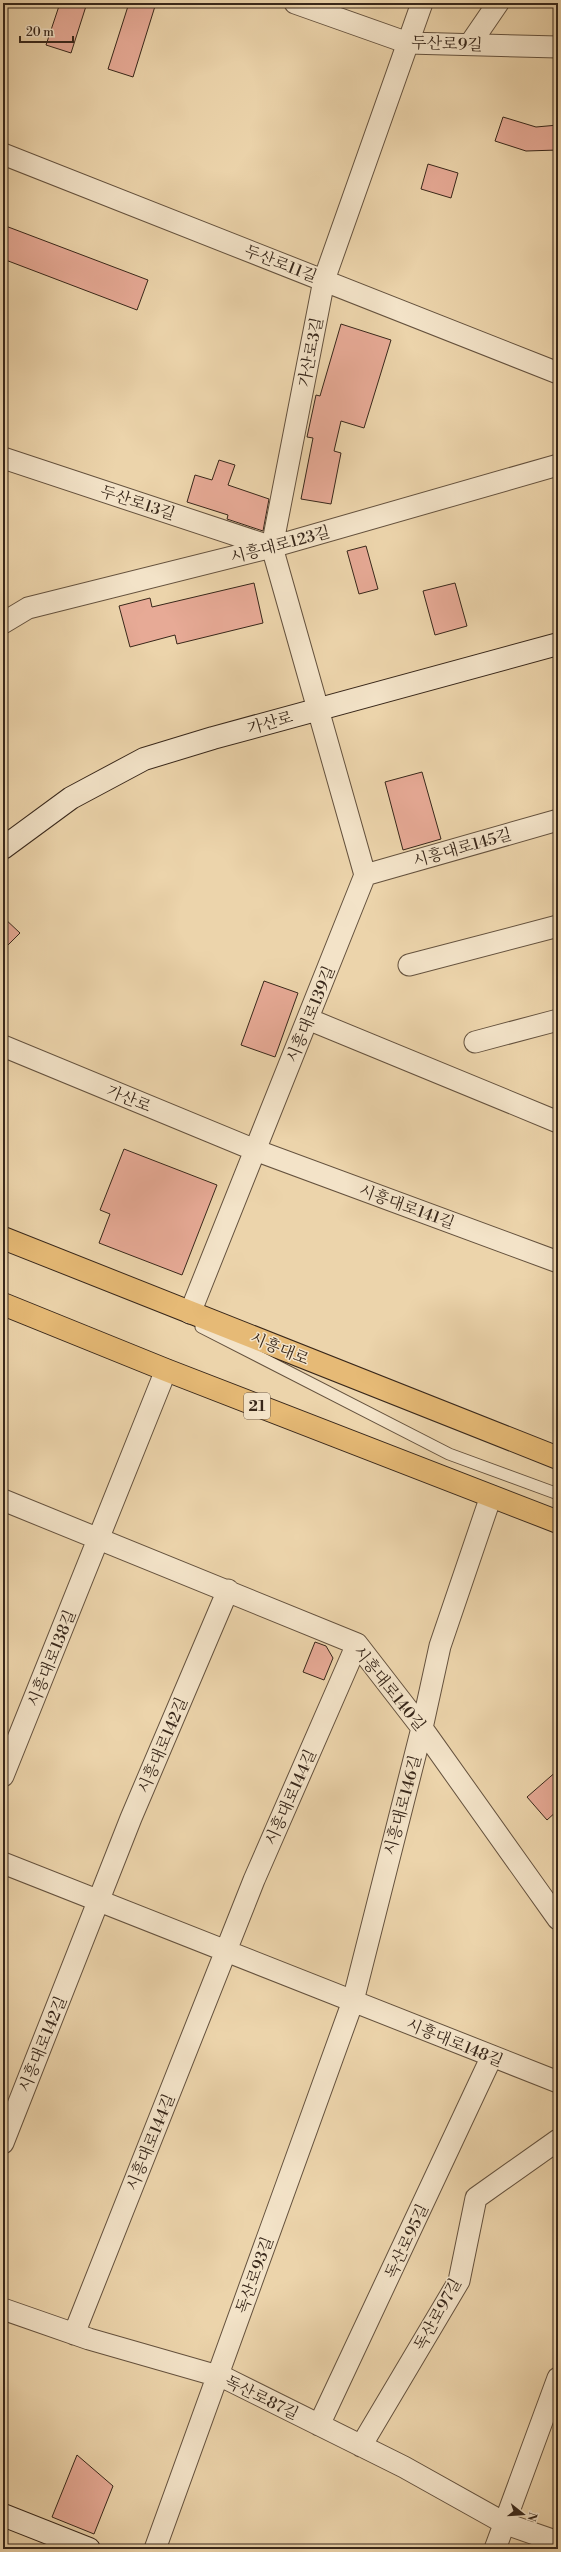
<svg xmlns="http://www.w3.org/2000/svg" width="561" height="2552" font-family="'Libre Bodoni','Noto Serif KR',serif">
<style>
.building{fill:#e7aa96;stroke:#38271a}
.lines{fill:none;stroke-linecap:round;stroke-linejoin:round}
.service-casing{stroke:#65523e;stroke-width:13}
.minor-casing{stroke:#65523e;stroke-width:23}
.secondary-casing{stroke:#38271a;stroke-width:24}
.primary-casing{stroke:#38271a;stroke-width:24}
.service{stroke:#f3e3c8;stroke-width:11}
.minor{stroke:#f3e3c8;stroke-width:21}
.secondary{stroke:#f3e3c8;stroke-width:22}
.primary{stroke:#e6ba76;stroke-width:22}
.labels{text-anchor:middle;stroke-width:3;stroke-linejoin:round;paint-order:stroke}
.shield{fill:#f3e3c8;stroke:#705f4e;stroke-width:1}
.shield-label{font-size:15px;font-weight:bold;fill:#38271a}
.street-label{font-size:16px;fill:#38271a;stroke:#f3e3c8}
</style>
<rect width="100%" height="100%" fill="#ecd4ab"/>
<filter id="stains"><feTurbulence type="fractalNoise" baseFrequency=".005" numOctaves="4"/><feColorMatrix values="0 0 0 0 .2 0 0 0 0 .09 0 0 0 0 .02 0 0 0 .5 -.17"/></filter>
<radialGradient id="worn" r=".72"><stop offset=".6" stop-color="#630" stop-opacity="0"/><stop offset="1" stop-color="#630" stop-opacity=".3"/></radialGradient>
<path class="building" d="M60 3H87L71 53 46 45Z
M129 3H156L133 77 108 69Z
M503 117 536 127 558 125V150L526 151 495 141Z
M428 164 458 173 451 198 421 189Z
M3 225 148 280 137 310 3 259Z
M341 324 391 340 364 428 341 421 334 451 341 453 331 504 301 499 313 438 307 437 316 395 320 396Z
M219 460 235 465 228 485 269 499 263 531 227 519 228 515 187 502 195 475 212 480Z
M366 546 378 589 359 594 347 551Z
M254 583 263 623 177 644 175 635 130 647 119 606 150 598 152 607Z
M455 583 467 626 435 635 423 591Z
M422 772 441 839 403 850 385 782Z
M3 917 20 933 3 950Z
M264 981 298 993 275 1057 241 1045Z
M124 1149 217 1185 182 1275 99 1243 110 1214 100 1210Z
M315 1642 326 1646 333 1658 324 1680 303 1672Z
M558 1770V1810L547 1820 527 1797Z
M77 2455 113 2486 94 2534 52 2517Z"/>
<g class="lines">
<defs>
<path id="service" d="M201 1327 449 1454 558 1494"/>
<path id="minor" d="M295 3 408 43 558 47
M470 44 498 3
M3 154 558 373
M3 458 272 547
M3 623 28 608 272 547 558 465
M365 875 558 820
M409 965 558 926
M308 1019 558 1122
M475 1042 558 1020
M3 1046 255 1150 558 1262
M190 1313 365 875 272 547 324 280 422 3
M3 1500 357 1644 422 1728 558 1919
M3 1776 166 1370
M3 1863 558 2082
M3 2143 131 1818 228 1590
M3 2309 89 2339 225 2378 404 2467 506 2524 558 2542
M74 2334 254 1880 357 1644
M319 2425 492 2056
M361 2446 459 2281 476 2198 558 2140
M155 2549 353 2001 422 1728 440 1646 491 1496
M495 2549 558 2378"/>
<path id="secondary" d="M3 848 71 798 144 759 213 738 558 644
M3 2515 89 2549"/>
<path id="primary" d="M3 1238 558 1458
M3 1304 166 1370 558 1522"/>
</defs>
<use href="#service" class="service-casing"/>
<use href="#minor" class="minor-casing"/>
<use href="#secondary" class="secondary-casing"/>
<use href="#primary" class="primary-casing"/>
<use href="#service" class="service"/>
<use href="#minor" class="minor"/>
<use href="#secondary" class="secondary"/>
<use href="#primary" class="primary"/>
</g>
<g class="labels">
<rect class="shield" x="244" y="1393" width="26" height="26" rx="3"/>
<g class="shield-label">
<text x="257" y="1411">21</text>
</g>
<g class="street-label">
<text transform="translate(447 43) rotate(2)" y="6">두산로9길</text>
<text transform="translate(281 263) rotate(21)" y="6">두산로11길</text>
<text transform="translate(310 352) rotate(-79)" y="6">가산로3길</text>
<text transform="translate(138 502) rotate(18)" y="6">두산로13길</text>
<text transform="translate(280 544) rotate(-15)" y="6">시흥대로123길</text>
<text transform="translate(270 722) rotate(-16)" y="6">가산로</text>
<text transform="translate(462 847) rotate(-16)" y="6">시흥대로145길</text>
<text transform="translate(310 1014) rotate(-68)" y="6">시흥대로139길</text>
<text transform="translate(129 1098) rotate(22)" y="6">가산로</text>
<text transform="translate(407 1206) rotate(20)" y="6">시흥대로141길</text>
<text transform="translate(280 1348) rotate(22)" y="6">시흥대로</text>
<text transform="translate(51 1658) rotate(-68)" y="6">시흥대로138길</text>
<text transform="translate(390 1688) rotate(51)" y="6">시흥대로140길</text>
<text transform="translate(162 1745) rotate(-67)" y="6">시흥대로142길</text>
<text transform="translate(290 1797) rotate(-66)" y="6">시흥대로144길</text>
<text transform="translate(402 1805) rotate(-75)" y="6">시흥대로146길</text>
<text transform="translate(455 2042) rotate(22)" y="6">시흥대로148길</text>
<text transform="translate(42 2044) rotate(-68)" y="6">시흥대로142길</text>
<text transform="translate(150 2142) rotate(-68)" y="6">시흥대로144길</text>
<text transform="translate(406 2241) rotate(-65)" y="6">독산로95길</text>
<text transform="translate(254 2275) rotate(-70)" y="6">독산로93길</text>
<text transform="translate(437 2314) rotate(-61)" y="6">독산로97길</text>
<text transform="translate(262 2397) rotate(26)" y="6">독산로87길</text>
</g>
</g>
<rect width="561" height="2552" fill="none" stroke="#ecd4ab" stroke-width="16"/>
<rect x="4" y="4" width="553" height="2544" fill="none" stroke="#38271a" stroke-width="2"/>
<rect x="8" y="8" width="545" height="2536" fill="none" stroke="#38271a"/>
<g transform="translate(523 2514) rotate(107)" stroke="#f3e3c8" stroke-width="3" paint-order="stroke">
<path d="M0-3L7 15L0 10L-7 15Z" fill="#38271a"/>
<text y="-6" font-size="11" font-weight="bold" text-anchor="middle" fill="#38271a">N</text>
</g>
<path d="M20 36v6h53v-6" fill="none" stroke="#38271a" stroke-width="2"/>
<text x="26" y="36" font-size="12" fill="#38271a" stroke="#f3e3c8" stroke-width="3" paint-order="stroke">20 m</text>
<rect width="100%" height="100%" filter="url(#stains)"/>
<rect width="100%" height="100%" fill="url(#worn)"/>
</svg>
